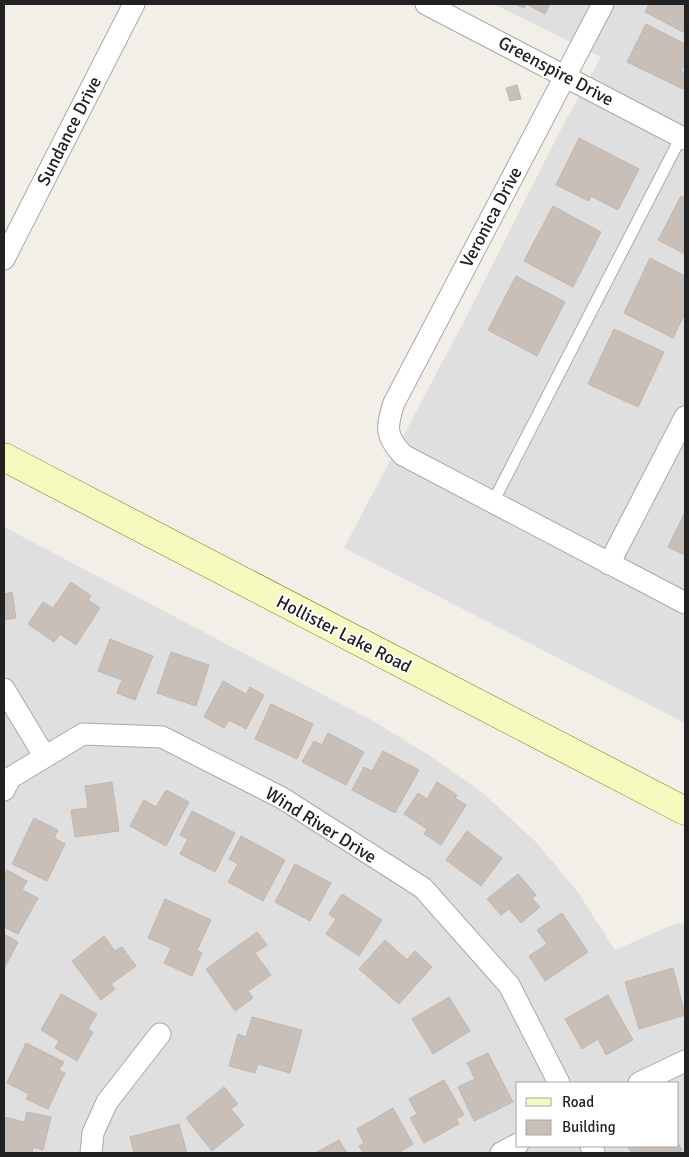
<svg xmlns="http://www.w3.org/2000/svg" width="689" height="1157" font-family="Signika,sans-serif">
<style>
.residential{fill:#e0dfdf;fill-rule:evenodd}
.building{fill:#c7bfb8;stroke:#c4b6ab}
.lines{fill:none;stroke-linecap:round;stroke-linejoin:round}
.lane-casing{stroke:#a9a9a9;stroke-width:13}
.street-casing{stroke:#a9a9a9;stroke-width:23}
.secondary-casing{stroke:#707d05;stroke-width:29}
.lane{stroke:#fff;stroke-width:11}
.street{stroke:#fff;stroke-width:21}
.secondary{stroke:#f7fabf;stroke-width:28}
.labels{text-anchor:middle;stroke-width:4;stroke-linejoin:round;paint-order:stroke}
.street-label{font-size:18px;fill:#222;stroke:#fff}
</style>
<rect width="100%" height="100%" fill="#f2efe9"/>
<path class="residential" d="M493 4H685V723L344 548 462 325 560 131 601 57Z
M4 527 375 722 435 759 484 794 536 842 577 891 615 950 677 923 685 924V1153H4ZM518 1083H678V1146H518Z"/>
<path class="building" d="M515 4H550L545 14 526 4 524 8Z
M649 4H685V33L645 12Z
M646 24 685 44V63L681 71 685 73V85L683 89 627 62Z
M517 85 521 99 510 101 506 88Z
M579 138 639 169 618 210 591 196 589 201 556 185Z
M681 196 685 198V254L658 240Z
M553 206 601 232 573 287 524 261Z
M650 258 685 276V313L673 338 624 313Z
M516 276 565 302 537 356 488 330Z
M614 329 664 352 638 407 588 384Z
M685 512V555L668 547Z
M71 582 91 596 88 600 100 608 76 645 60 634 54 642 28 624 43 602 53 608Z
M12 592 16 618 4 620V594Z
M110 639 153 656 135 700 117 693 122 680 98 671Z
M171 652 209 665 196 706 157 693Z
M223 681 246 694 250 687 264 695 246 729 229 720 224 728 204 717Z
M271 704 313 724 297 759 255 739Z
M328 733 364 752 346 785 302 762 314 741 322 745Z
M383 751 419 770 395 813 352 790 364 767 372 771Z
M112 782 119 831 75 837 71 810 88 808 85 786Z
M437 782 457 795 455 798 466 805 441 845 424 834 427 829 404 814 418 793 427 799Z
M166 790 189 802 166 846 130 826 144 800 156 807Z
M192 811 235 833 215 872 180 854 188 839 180 835Z
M34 818 58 830 54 838 65 844 47 881 12 864Z
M467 831 502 858 481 886 446 860Z
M241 836 285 860 263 901 228 882 238 864 229 859Z
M295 864 331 883 310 921 275 902Z
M7 870 27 881 22 890 38 898 18 934 4 927V875Z
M518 874 536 895 532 898 540 907 521 923 509 909 501 915 487 899Z
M342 894 382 920 359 956 326 934 336 919 329 914Z
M165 899 211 920 197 950 202 953 192 976 164 963 171 948 148 938Z
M562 913 588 952 545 981 529 956 547 944 537 930Z
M257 932 267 945 255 953 271 975 248 991 253 998 235 1011 206 969Z
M4 934 18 942 4 969Z
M104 936 115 951 122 947 136 966 111 984 115 989 101 1000 72 961Z
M385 940 407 960 415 951 432 967 399 1004 359 969Z
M673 968 685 1015 639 1029 625 982Z
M61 994 97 1014 88 1029 93 1032 77 1061 55 1048 59 1041 41 1030Z
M608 995 633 1040 606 1055 598 1039 582 1049 565 1019Z
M449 997 470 1031 433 1054 412 1019Z
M252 1017 302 1030 290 1073 258 1064 255 1073 229 1066 238 1034 246 1037Z
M26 1043 64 1062 59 1070 65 1073 48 1109 26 1099 29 1094 7 1083Z
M488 1053 513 1102 474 1121 458 1087 475 1079 467 1063Z
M444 1080 464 1115 456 1119 459 1124 424 1143 410 1118 417 1114 409 1099Z
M224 1087 238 1104 231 1109 244 1125 212 1151 186 1118Z
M393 1108 413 1144 398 1153H363L359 1146 364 1143 357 1129Z
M27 1112 51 1117 43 1150 33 1147 32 1153H4V1117L25 1122Z
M179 1124 187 1153H134L130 1137Z
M339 1140 347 1153H315Z
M678 1143 682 1150 678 1153H632L627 1146H678Z"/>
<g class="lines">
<defs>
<path id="lane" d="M493 502 681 137"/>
<path id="street" d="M426 4 685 139
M603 4 394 403C386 427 385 436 403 455L685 603
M4 259 134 4
M609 564 685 417
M4 689 45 757
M4 790 10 778 83 734 162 737 282 798 423 888 509 985 559 1083
M639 1083 685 1061
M591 1146 594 1153
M91 1153 93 1133 107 1102 160 1034
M501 1153 518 1144"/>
<path id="secondary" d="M4 457 685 811"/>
</defs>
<use href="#lane" class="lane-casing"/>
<use href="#street" class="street-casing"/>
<use href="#secondary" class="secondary-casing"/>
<use href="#lane" class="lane"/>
<use href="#street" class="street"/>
<use href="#secondary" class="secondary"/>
</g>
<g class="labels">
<g class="street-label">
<text transform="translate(556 71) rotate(28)" y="6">Greenspire Drive</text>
<text transform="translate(69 131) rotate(-63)" y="6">Sundance Drive</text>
<text transform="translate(491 217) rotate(-62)" y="6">Veronica Drive</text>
<text transform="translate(344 634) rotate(27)" y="6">Hollister Lake Road</text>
<text transform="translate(321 825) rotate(32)" y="6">Wind River Drive</text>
</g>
</g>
<rect width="689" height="1157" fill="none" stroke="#222222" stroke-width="10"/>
<rect x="516" y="1082" width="162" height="65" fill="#ffffff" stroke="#a7a7a7"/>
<rect x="526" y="1098" width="25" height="8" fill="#f7fabf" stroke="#a7a7a7"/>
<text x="562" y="1107" font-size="15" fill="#222222">Road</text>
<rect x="526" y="1120" width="25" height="15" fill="#c7bfb8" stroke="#a7a7a7"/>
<text x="562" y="1132" font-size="15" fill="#222222">Building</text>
</svg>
